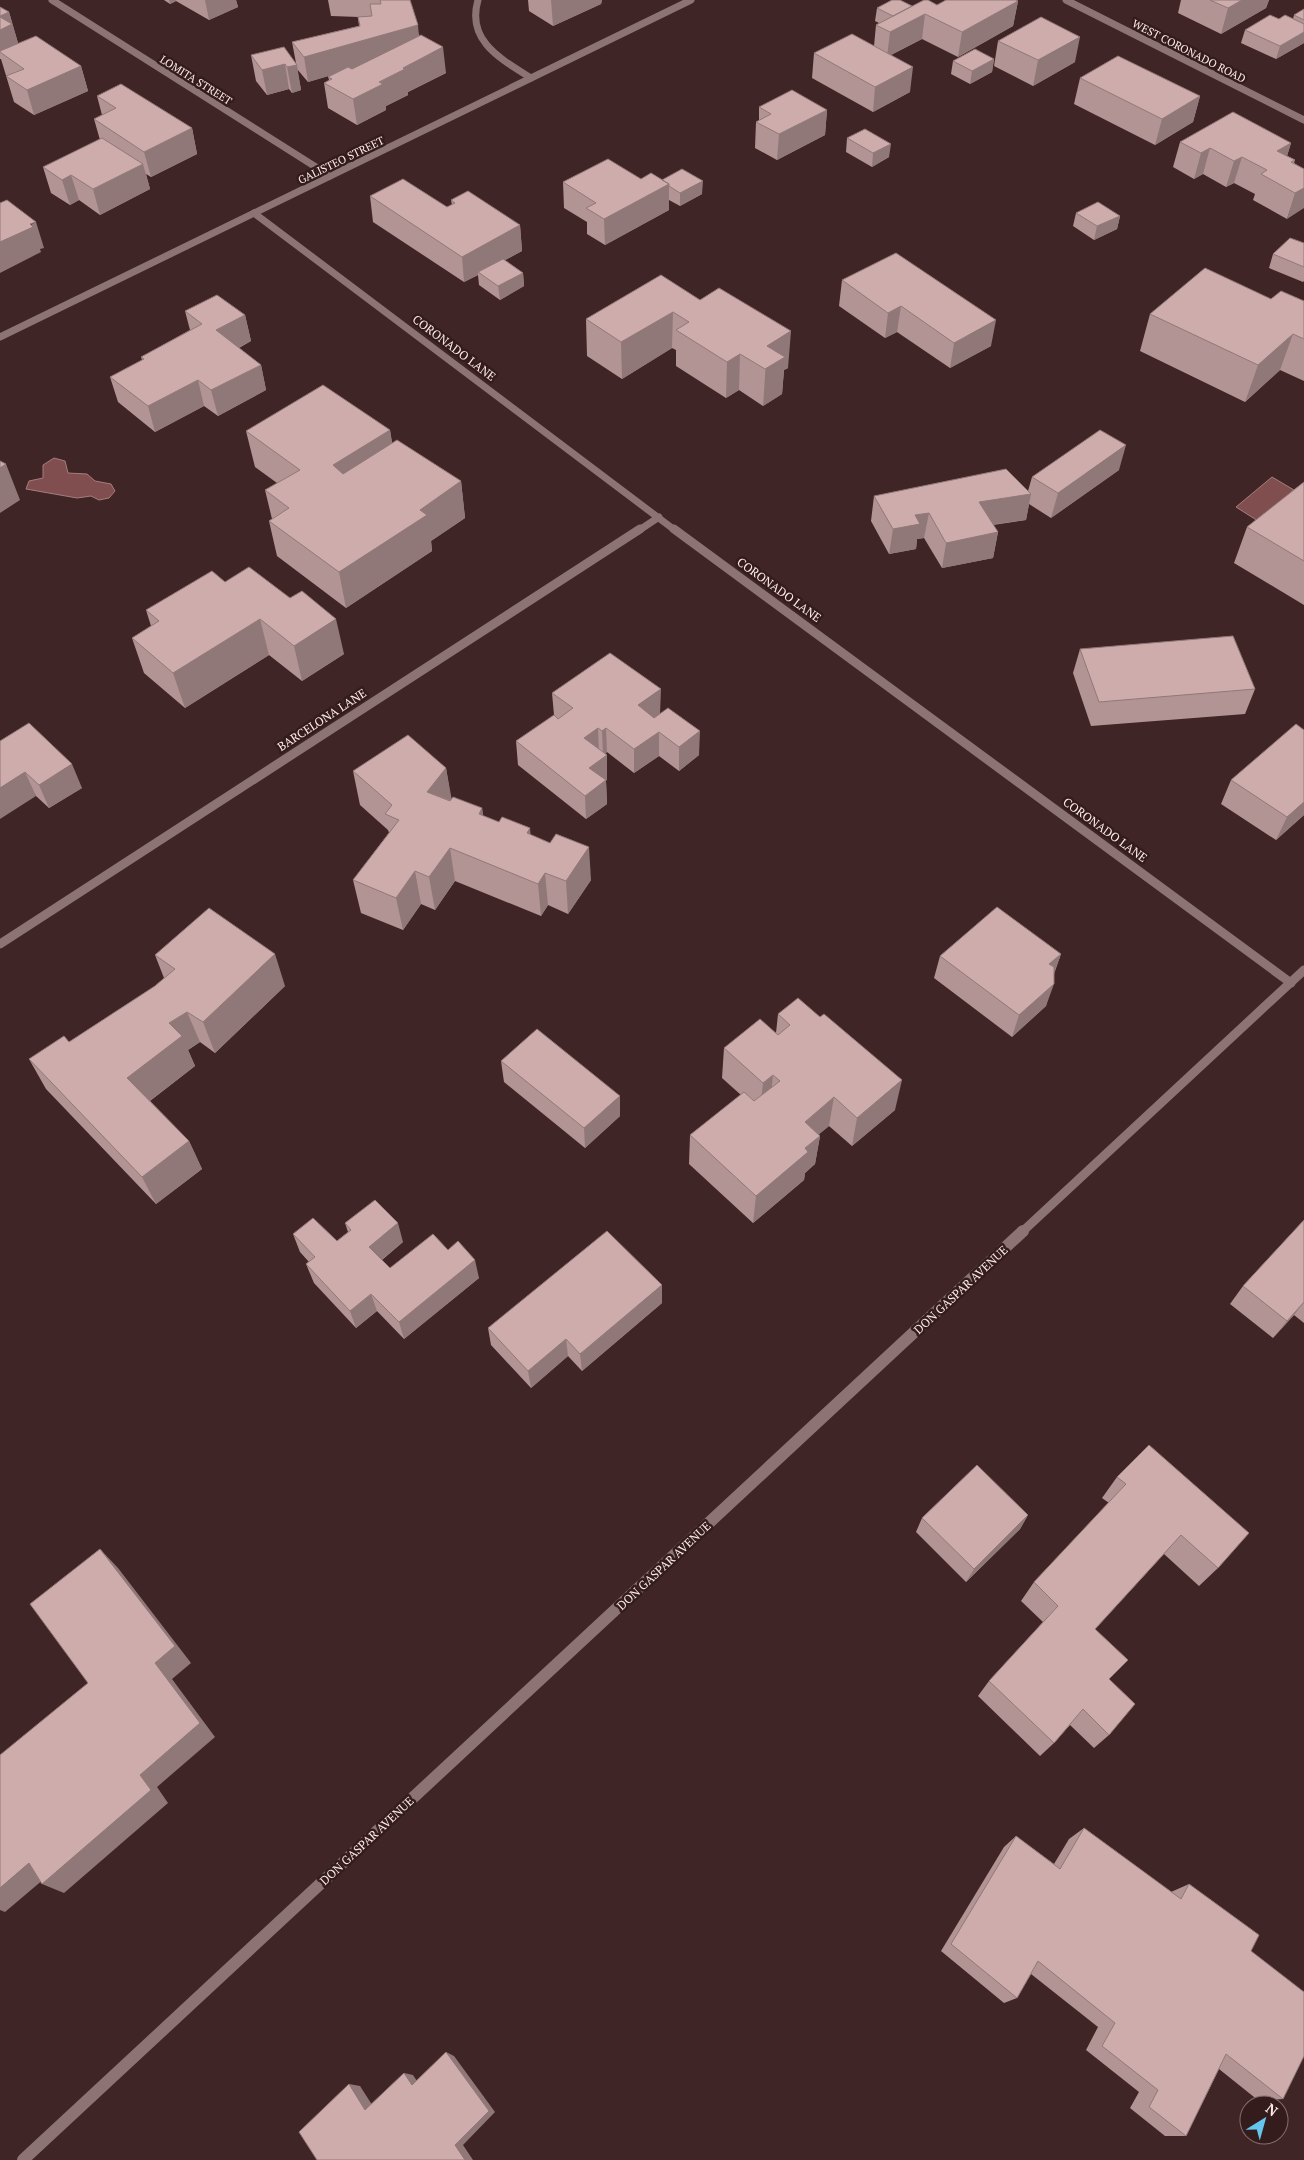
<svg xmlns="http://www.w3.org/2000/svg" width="1304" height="2160" font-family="'PT Serif',serif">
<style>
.water{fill:#814e4f;stroke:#a67d7d}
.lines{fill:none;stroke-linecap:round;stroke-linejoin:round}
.minor-far1{stroke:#8d7474;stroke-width:7}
.minor{stroke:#8d7474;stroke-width:9}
.tertiary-far2{stroke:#8d7474;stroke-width:7}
.tertiary-far1{stroke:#8d7474;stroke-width:9}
.tertiary{stroke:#8d7474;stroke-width:12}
.wall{fill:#b29494}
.shaded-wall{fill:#917878}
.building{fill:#cfacac;stroke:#917878}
.labels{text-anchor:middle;stroke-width:5;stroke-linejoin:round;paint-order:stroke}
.far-street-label{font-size:11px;fill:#fceae9;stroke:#351c1c}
.street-label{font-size:12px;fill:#fceae9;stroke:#351c1c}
</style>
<rect width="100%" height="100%" fill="#402526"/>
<path class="water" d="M54 458 65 461 68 473 87 474 95 481 111 484 115 491 109 498 99 500 91 496 77 498 26 489 29 481 43 478V465Z
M1272 477 1294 490 1258 521 1236 507Z"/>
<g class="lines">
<path class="minor-far1" d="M52 0 330 176
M478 0C466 41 501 59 531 78
M1066 0 1304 120
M254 213 676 531
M638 531 659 517"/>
<path class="minor" d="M674 529 1291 983
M0 944 640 529"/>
<path class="tertiary-far2" d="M0 337 691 0"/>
<path class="tertiary-far1" d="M1022 1232 1304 970"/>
<path class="tertiary" d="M23 2160 1023 1231"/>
</g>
<path class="wall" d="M164 0H236L238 7 209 20 176 1 170 4Z
M328 0H410L419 36 446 73 408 92V95L386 106V110L357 125 328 108 324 83 329 80 328 76 308 82 297 69 301 90 292 93 289 89 267 95 256 81 251 55 296 63 292 42 359 26 358 17H359L331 16Z
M528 0H602L601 4 553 26 529 11Z
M1181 0H1269L1266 8 1221 34 1178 13Z
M1018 1 1013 26 958 57 922 39 891 55 910 92 873 112 812 78 814 53 874 46 876 25 879 23 875 21 877 8Z
M0 7 9 12 18 43 81 66 88 91 34 115 14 102 1 59H0Z
M1304 9V43L1276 59 1241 43 1245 30 1279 19H1293L1294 15Z
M998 41 1075 62 1033 86 994 66Z
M994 59 992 72 970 84 951 74 953 61Z
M1080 78 1200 96 1193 122 1155 145 1074 104Z
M97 96 192 128 197 154 151 177 146 174 150 189 100 215 79 200 70 205 51 193 43 167 100 140 94 119 102 115Z
M759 107 827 110 825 135 777 160 755 148 756 122 759 121Z
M847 138 889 157 872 167 846 152Z
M1180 142 1291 143 1287 156 1295 160 1294 163 1304 169 1287 219 1253 200 1255 194 1234 183 1226 187 1203 174 1194 179 1173 167Z
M641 179 662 180 702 194 680 206 669 200V210L605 245 587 234V222L564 208 563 182Z
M370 196 447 207 452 205 451 200 520 225 522 251 505 260 523 273 524 286 500 300 479 285 478 275 464 282 373 222Z
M1076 213 1120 216 1117 229 1094 240 1073 226Z
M1304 243V281L1303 282 1269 268 1273 254Z
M661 275 788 368 784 370 782 394 763 406 739 390 726 398 676 366V350L672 348 622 379 587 356 586 319Z
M842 280 991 346 950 368 897 332 885 338 839 306Z
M1271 299 1304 301V381L1280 370 1245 402 1140 351 1150 314Z
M185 311 245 315 251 341 239 348 261 365 266 390 218 416 204 406 155 432 118 402 110 377 142 360 141 357 190 330Z
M390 430 392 443 461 481 465 518 431 541 432 551 346 608 277 556 269 521 272 519 265 490 277 483 255 467 246 431Z
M1119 470 1051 518 1029 504 1026 520 993 525 998 532 993 558 942 568 924 538 917 539 916 549 889 554 871 521 874 496 1028 491 1032 477Z
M1304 482V605L1234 563 1247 527Z
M225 582 344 654 302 681 269 655 185 708 144 673 132 638 151 626 146 610Z
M1080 649 1255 689 1245 714 1091 726 1073 673Z
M552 693 660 713 699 755 679 771 659 756 634 773 607 752 605 754 607 779 606 781 607 804 586 819 518 765 516 741 554 715Z
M0 741 82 788 49 808 36 796Z
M446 768 451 799 482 808 483 816 531 835 591 880 568 914 548 905 541 916 455 881 435 910 421 904 403 930 361 913 353 880 389 833 388 830 360 805 353 771Z
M1231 780 1304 815 1276 840 1221 804Z
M1061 954 1054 974 1046 1006 1012 1037 934 978 940 956Z
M155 955 285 986 215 1053 200 1042 188 1050 195 1066 150 1101 189 1141 202 1169 156 1204 46 1089 29 1059 69 1042 155 986 164 978Z
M778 1014 895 1110 852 1146 829 1126 819 1134 820 1136 815 1164 805 1173 804 1180 753 1223 689 1164 690 1135 741 1095 722 1078 724 1048 776 1033Z
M501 1061 620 1116 585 1148 504 1082Z
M1304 1220V1323L1294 1315 1273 1338 1230 1304 1243 1286Z
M345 1223 403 1242 382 1260 390 1268 448 1250 479 1278 404 1339 377 1311 356 1328 314 1283 306 1264 309 1262 300 1252 293 1234 337 1241 348 1232Z
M662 1303 582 1371 568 1356 531 1388 491 1345 488 1328Z
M1149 1445 1218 1568 1199 1586 1164 1554 1095 1629 1109 1679V1735L1094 1748 1070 1725 1054 1743 1040 1756 978 1696 989 1681 1043 1622 1021 1601 1034 1582 1109 1503 1102 1498 1117 1477Z
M1028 1515 1020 1529 966 1582 916 1532 922 1518Z
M1084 1828 1171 1892 1189 1884 1251 1951 1283 2099 1259 2101 1219 2069 1186 2136H1165L1130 2108 1139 2092 1086 2050 1098 2027 1031 1974 1017 1998 1004 2003 941 1951 1004 1847 1016 1836 1054 1864 1069 1839Z"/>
<path class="shaded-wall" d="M169 0H176V1L170 4Z
M205 0H236L238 7 209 20Z
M551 0H602L601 4 553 26Z
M1242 0H1269L1266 8 1221 34 1228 8Z
M1018 1 1013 26 958 57 962 32Z
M9 12 20 50 0 52V16Z
M925 14 922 39 887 57 890 32Z
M418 25 420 50 308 82 304 57Z
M1304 32V43L1276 59 1280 46Z
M1080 37 1075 62 1033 86 1038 60Z
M443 47 446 73 408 92V95L386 106V110L357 125 353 99 403 68Z
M994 59 992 72 970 84 972 71Z
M285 64 289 89 267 95 262 70Z
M297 65 301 90 292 93 287 67Z
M81 66 88 91 34 115 27 90Z
M913 67 910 92 873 112 875 87Z
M1200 96 1193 122 1155 145 1162 119Z
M827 110 825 135 777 160 779 134Z
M192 128 197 154 151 177 144 152Z
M1291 143 1283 169 1277 151Z
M891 144 889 157 872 167 873 153Z
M1210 148 1203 174 1194 179 1201 153Z
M1242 157 1234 183 1226 187 1234 161Z
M143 164 150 189 100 215 93 189Z
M71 175 79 200 70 205 62 180Z
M703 181 702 194 680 206V193Z
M669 184V210L605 245 604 219Z
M1304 188V208L1287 219 1295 193Z
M1120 216 1117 229 1094 240 1097 226Z
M36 222 44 248 40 249 41 252 0 273V242Z
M520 225 522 251 480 274 478 272V275L464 282 462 257Z
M523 273 524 286 500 300 498 286Z
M901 306 897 332 885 338 888 313Z
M673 312 672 348 622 379 621 342Z
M245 315 251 341 223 356 216 330Z
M996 320 991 346 950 368 954 343Z
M791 331 788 368 784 370 782 394 763 406 767 346Z
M1293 334 1280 370 1245 402 1258 365Z
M740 354 739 390 726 398 727 362Z
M261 365 266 390 218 416 211 390Z
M198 380 204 406 155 432 148 406Z
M390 430 396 467 340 502 333 465Z
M1126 445 1119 470 1051 518 1058 493Z
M6 464 20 500 0 513V468Z
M461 481 465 518 431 541 432 551 346 608 339 572 420 510Z
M1031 494 1026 520 974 527 979 502Z
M929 513 924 538 917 539 916 549 889 554 893 529 915 515Z
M998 532 993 558 942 568 946 543Z
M260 619 269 655 185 708 173 673Z
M336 619 344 654 302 681 294 646Z
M661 689 660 714 639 730 638 705Z
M598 728 599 752 584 738Z
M606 728 607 752 603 755 602 731Z
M700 731 699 755 679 771V747Z
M659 732V756L634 773V749Z
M607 755V779L606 781 607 804 586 819 585 796 589 768Z
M72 764 82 788 49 808 39 785Z
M446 768 452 801 427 792Z
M25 772 36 796 0 819V788Z
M1304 802V815L1276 840 1287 817Z
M482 808 487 842 479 814Z
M530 828 533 861 527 833Z
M589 847 591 880 568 914 566 881Z
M450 848 455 881 435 910 429 877Z
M415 871 421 904 403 930 396 898Z
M545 873 548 905 541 916 538 884Z
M275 954 285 986 215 1053 203 1022Z
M1061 954 1053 976 1049 964Z
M1054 984 1046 1006 1012 1037 1019 1015Z
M187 1012 200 1042 188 1050 195 1066 142 1107 127 1078 169 1023Z
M773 1075 770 1105 760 1112 763 1083Z
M902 1080 895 1110 852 1146 857 1118Z
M620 1096V1116L585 1148 584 1128Z
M834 1097 829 1126 800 1150 805 1122Z
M820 1136 815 1164 805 1173 804 1180 753 1223 756 1196 805 1148Z
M189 1141 202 1169 156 1204 142 1177Z
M398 1223 403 1242 375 1265 369 1247Z
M475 1260 479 1278 404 1339 399 1322Z
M662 1285V1303L582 1371 580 1354Z
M371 1294 377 1311 356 1328 350 1311Z
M1304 1302 1294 1315 1273 1338 1287 1321Z
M566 1339 568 1356 531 1388 528 1371Z
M1028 1515 1020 1529 966 1582 974 1569Z
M1181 1535 1164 1554 1080 1646 1095 1629Z
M100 1549 118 1568 191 1663 172 1679 215 1737 157 1787 168 1803 64 1893 42 1884 140 1775Z
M29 1863 51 1873 5 1912 0 1910V1888Z
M446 2052 454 2056 495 2112 463 2145 473 2160H465L455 2145Z
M404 2073 413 2075 421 2087 412 2085Z
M349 2084 360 2086 376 2111 365 2110Z"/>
<path class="building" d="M380 0H410L418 25 304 57 292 42 360 26 358 17 372 16 370 4H381Z
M892 0H900L912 6 893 16 877 8Z
M924 0H928L937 5 946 0H1016L1018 1 962 32 925 14 890 32 876 25Z
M1210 0H1242L1228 8Z
M0 7 9 12 0 16Z
M1304 9V20L1294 15Z
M1270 15 1279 19 1285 15 1304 24V32L1280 46 1245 30Z
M0 17 12 24 0 30Z
M1041 17 1080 37 1038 60 998 41Z
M852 34 913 67 875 87 814 53Z
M421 35 443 47 403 68 405 69 379 82 383 84 353 99 324 83 332 79 328 77 348 67 352 69Z
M36 36 81 66 27 90 6 76 24 69 0 52V51Z
M284 47 297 65 287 67 285 64 262 70 251 55Z
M975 49 994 59 972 71 953 61Z
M1118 56 1200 96 1162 119 1080 78Z
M121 84 192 128 144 152 94 119 116 108 97 96Z
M792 90 827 110 779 134 756 122 771 114 759 107Z
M1233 112 1291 143 1277 151 1295 160 1291 162 1304 169V188L1295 193 1261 174 1267 170 1242 157 1234 161 1210 148 1201 153 1180 142Z
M865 129 891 144 873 153 847 138Z
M102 138 143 164 93 189 71 175 62 180 43 167Z
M608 159 641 179 651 173 669 184 604 219 586 208 596 203 563 182Z
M682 169 703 181 680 193 669 186V184L662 180Z
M403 179 447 207 455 203 451 200 468 191 520 225 462 257 370 196Z
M7 200 36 222 30 224 33 227 0 242V203Z
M1098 202 1120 216 1097 226 1076 213Z
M1290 238 1304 243V267L1273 254Z
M896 253 996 320 954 343 901 306 888 313 842 280Z
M503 259 523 273 498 286 478 272Z
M1205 268 1271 299 1281 291 1304 301V339L1293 334 1258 365 1150 314Z
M661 275 700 300 719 288 791 331 767 346 785 357 765 369 740 354 727 362 676 330 689 322 673 312 621 342 586 319Z
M217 295 245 315 216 330 261 365 211 390 198 380 148 406 110 377 144 359 141 357 202 324 185 311Z
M323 385 390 430 333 465 343 474 397 440 461 481 420 510 427 515 339 572 269 521 289 508 265 490 300 470 246 431Z
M1100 430 1126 445 1058 493 1032 477Z
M0 461 6 464 0 468Z
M1006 469 1031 494 979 502 998 532 946 543 929 513 915 515 920 524 893 529 874 496Z
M1304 482V561L1247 527Z
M249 567 290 598 302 591 336 619 294 646 260 619 173 673 132 638 159 621 146 610 212 571 225 582Z
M1233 636 1255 689 1099 702 1080 649Z
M610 653 661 689 638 705 654 718 668 708 700 731 679 747 659 732 634 749 606 728 602 731 598 728 584 738 607 755 589 768 606 780 585 796 516 741 554 715 558 719 573 708 552 693Z
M29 723 72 764 39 785 25 772 0 788V741Z
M1296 724 1304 730V802L1287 817 1231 780Z
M408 735 446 768 427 792 450 801 453 797 482 808 479 814 499 822 502 817 530 828 527 833 550 843 556 834 589 847 566 881 545 873 538 884 450 848 429 877 415 871 396 898 353 880 399 820 385 814 392 805 353 771Z
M997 907 1061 954 1049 964 1054 967V984L1019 1015 940 956Z
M209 908 275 954 203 1022 187 1012 169 1023 182 1036 127 1078 189 1141 142 1177 29 1059 64 1036 69 1042 155 986 175 969 155 955Z
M798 998 820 1017 824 1014 902 1080 857 1118 834 1097 805 1122 820 1136 805 1148 808 1152 756 1196 690 1135 744 1092 754 1101 780 1081 773 1075 763 1083 724 1048 760 1019 778 1035 790 1025 778 1014Z
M537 1029 620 1096 584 1128 501 1061Z
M375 1200 398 1223 369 1247 390 1268 433 1234 448 1250 458 1241 475 1260 399 1322 371 1294 350 1311 306 1264 315 1257 293 1234 313 1218 337 1241 351 1230 345 1223Z
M1304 1220V1302L1287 1321 1243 1286Z
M607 1231 662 1285 580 1354 566 1339 528 1371 488 1328Z
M1149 1445 1249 1533 1218 1568 1181 1535 1095 1629 1128 1660 1109 1679 1135 1704 1109 1735 1083 1709 1054 1743 989 1681 1058 1606 1034 1582 1126 1484 1117 1477Z
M977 1465 1028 1515 974 1569 922 1518Z
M100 1549 175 1646 155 1663 200 1723 140 1775 151 1790 42 1884 29 1863 0 1888V1755L88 1683 30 1604Z
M1084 1828 1181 1899 1189 1884 1259 1935 1251 1951 1304 1992V2056L1283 2099 1226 2054 1186 2136 1149 2107 1158 2090 1102 2046 1115 2023 1038 1961 1017 1998 951 1944 1016 1836 1060 1869Z
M446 2052 489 2111 455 2145 465 2160H317L299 2132 349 2084 365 2110 404 2073 412 2085Z"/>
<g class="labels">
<g class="far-street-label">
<text transform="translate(1189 51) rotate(27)" y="4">WEST CORONADO ROAD</text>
<text transform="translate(196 80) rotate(32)" y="4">LOMITA STREET</text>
<text transform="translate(341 160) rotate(-26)" y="4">GALISTEO STREET</text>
</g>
<g class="street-label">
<text transform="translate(454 348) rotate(37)" y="4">CORONADO LANE</text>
<text transform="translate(779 590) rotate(36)" y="4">CORONADO LANE</text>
<text transform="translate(322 720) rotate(-33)" y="4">BARCELONA LANE</text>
<text transform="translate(1105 830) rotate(36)" y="4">CORONADO LANE</text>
<text transform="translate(961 1290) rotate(-43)" y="4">DON GASPAR AVENUE</text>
<text transform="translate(664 1566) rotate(-43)" y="4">DON GASPAR AVENUE</text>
<text transform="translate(367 1841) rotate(-43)" y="4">DON GASPAR AVENUE</text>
</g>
</g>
<g transform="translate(1264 2120) rotate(37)"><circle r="24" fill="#351c1c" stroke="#856e6e"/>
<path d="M0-4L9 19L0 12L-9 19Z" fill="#65c5ef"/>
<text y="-8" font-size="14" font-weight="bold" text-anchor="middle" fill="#fceae9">N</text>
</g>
</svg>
